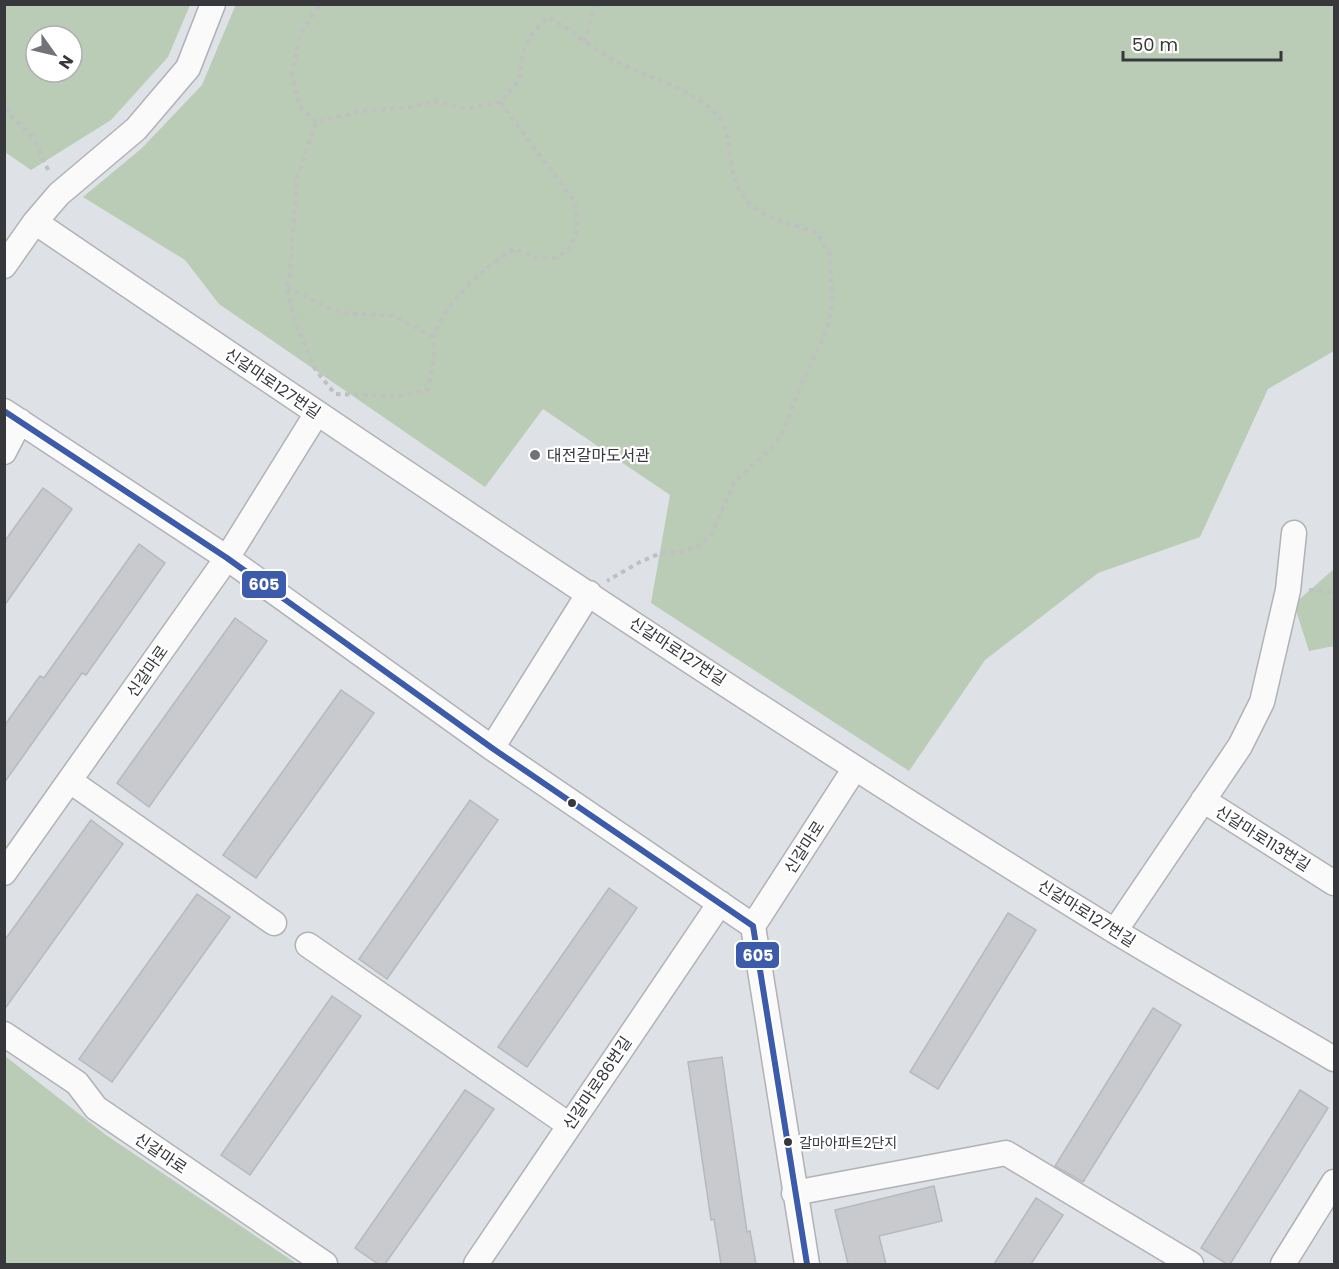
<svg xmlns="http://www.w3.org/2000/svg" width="1339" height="1269" font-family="Poppins,'Noto Sans KR',sans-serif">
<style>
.forest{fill:#baccb5;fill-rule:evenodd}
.building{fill:#c8cace;stroke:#b6b9bd;stroke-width:1.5}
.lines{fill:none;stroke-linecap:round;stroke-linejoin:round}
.minor-casing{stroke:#b0b2b6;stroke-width:27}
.path{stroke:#bfc0c2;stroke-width:4;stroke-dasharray:4.5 4.5;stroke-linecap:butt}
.minor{stroke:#fafafb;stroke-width:24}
.bus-1-casing{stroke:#fff;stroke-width:10}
.bus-1{stroke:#3d5bab;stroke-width:6}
.poi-dot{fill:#717378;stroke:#fff;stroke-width:2}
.bus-dot{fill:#36383c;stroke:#fff;stroke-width:2}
.labels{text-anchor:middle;stroke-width:4.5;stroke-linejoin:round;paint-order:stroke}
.bus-label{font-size:14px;fill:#36383c;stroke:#fff;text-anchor:start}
.street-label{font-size:16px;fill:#36383c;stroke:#fff}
.poi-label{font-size:16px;fill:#36383c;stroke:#fff;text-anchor:start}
.line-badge{stroke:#fff;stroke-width:2}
.badge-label{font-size:16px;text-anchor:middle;font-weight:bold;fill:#fff}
</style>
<rect width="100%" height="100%" fill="#dee1e6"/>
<path class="forest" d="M5 4H190V5L168 57 111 120 31 170 5 152ZM36 36H72V72H36Z
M236 4 1334 5V351L1268 389 1200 537 1098 573 985 660 909 771 651 603 670 495 543 409 485 487 219 304 185 260 83 197 142 148 202 85Z
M1334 569V646L1309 651 1294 604Z
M5 1056 106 1135 297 1264H5Z"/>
<path class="building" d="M43 488 72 509 4 606V542Z
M139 544 165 563 86 675 82 673 4 783V726L40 676 44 678Z
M235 618 267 641 149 807 117 783Z
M341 690 374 713 256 878 223 855Z
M470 800 498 820 387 979 359 959Z
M91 820 123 844 4 1010V941Z
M609 888 637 908 527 1067 498 1047Z
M197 894 230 917 112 1082 79 1059Z
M1008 913 1036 930 938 1089 910 1072Z
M332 996 361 1016 250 1175 221 1155Z
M1153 1008 1181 1025 1083 1182 1055 1166Z
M722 1057 747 1232 750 1231 756 1264H721L714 1219 711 1220 688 1062Z
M465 1090 494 1109 385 1264H378L355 1248Z
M1300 1090 1328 1108 1230 1264H1227L1201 1248Z
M934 1186 942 1221 879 1236 886 1264H848L835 1210Z
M1036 1198 1063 1215 1031 1264H994Z"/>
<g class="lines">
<defs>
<path id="minor" d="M35 222C390 463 747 705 1113 930 1186 974 1261 1016 1334 1059
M4 266 35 222 59 194 136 129 188 68 213 4
M4 411 227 558 492 748 753 926 807 1264
M4 452 20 421
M492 748 589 593
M70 781 274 923
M1203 800 1334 883
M4 873 227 558 317 413
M753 926 855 768
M1115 931 1240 746 1262 702 1288 590 1294 533
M308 945 569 1125
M4 1034 77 1083 96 1108 325 1264
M794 1193 1006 1153 1191 1264
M476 1264 720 903
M1283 1264 1334 1182"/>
</defs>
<use href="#minor" class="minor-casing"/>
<path class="path" d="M585 42 595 4
M4 99 8 113 33 137 50 174
M500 102 466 109 436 101 404 108 363 111 316 122 297 178 290 274 286 287 296 323 315 369 335 394 399 396 428 389C430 378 433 367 434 356 434 350 433 343 434 337 440 307 488 263 515 249L535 257 555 258 570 249 578 227 574 201 500 102 520 80C520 50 526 38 548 17 571 29 590 47 613 60 643 76 695 89 718 116 727 127 729 145 731 159 737 217 772 216 817 233L830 255 832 305 827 329 799 389 783 432 775 445 735 481 712 533 701 545 682 552 661 553 640 562 607 581
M316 122 299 106 292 73 301 32 320 4
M287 287 328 308 349 314 392 315 434 337
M1309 590 1334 592"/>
<use href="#minor" class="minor"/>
<defs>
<path id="bus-1" d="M4 411 227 558 492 748 753 926 807 1264"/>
</defs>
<use href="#bus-1" class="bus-1-casing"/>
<use href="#bus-1" class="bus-1"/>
</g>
<circle class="poi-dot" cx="535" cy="455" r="6"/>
<g class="bus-dot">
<circle cx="572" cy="803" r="5"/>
<circle cx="788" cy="1142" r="5"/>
</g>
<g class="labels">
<g class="bus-label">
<text x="799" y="1148">갈마아파트2단지</text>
</g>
<g class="street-label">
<text transform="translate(273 383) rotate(34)" y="6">신갈마로127번길</text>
<text transform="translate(678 651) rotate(33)" y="6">신갈마로127번길</text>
<text transform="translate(147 671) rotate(-55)" y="6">신갈마로</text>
<text transform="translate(1263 838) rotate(32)" y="6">신갈마로113번길</text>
<text transform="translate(804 847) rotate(-57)" y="6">신갈마로</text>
<text transform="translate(1087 913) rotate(32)" y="6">신갈마로127번길</text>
<text transform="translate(597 1083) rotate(-56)" y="6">신갈마로86번길</text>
<text transform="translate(161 1153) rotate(34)" y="6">신갈마로</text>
</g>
<g class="poi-label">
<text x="547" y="461">대전갈마도서관</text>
</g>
</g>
<g class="line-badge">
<rect x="241" y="570" width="46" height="29" rx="6" fill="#3d5bab"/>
<rect x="735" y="941" width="45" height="28" rx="6" fill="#3d5bab"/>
</g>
<g class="badge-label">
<text x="264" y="590">605</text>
<text x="758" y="961">605</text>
</g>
<rect width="1339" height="1269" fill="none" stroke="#36383c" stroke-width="12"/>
<g transform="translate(54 54) rotate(124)"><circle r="28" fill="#ffffff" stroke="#afafb1" stroke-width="1.5"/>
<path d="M0-4.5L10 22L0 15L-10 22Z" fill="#717378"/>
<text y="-9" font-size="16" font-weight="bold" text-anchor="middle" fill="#36383c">N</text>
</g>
<path d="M1123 51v9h158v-9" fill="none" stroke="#36383c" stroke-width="3"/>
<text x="1132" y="51" font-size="18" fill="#36383c" stroke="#ffffff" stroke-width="4.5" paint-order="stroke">50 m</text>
</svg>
